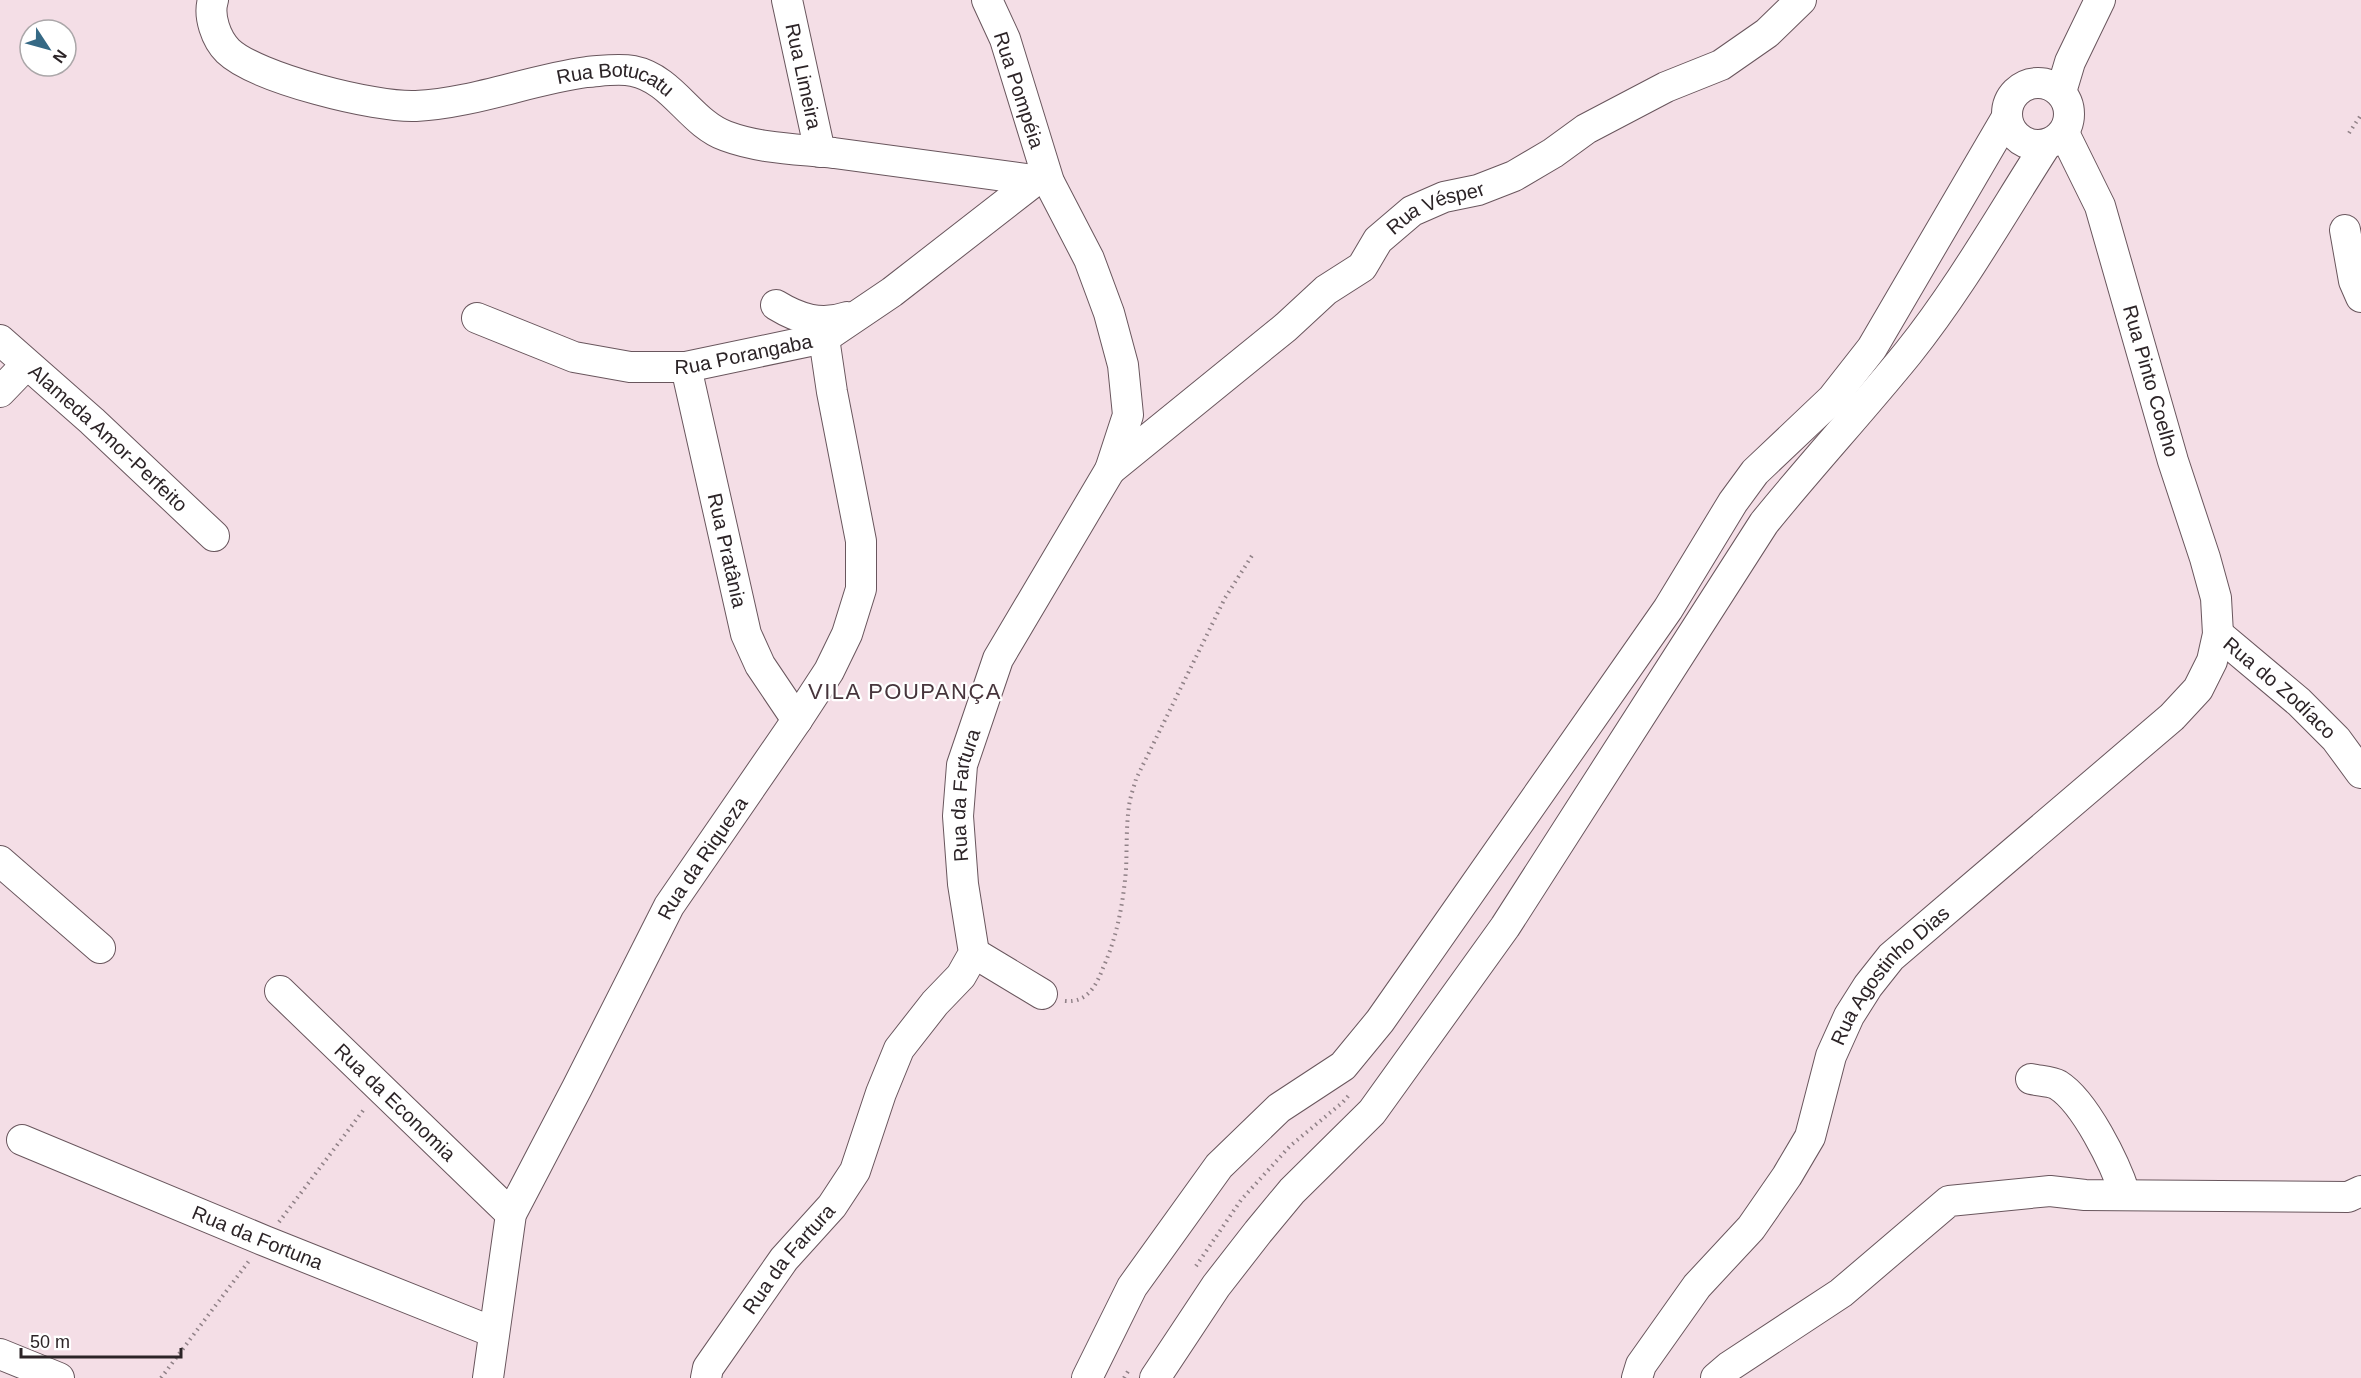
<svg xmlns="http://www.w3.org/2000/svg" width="2361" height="1378" font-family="Helvetica,sans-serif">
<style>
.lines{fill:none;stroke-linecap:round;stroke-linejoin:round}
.minor-casing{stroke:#69565d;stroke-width:32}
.path{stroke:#908187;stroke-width:4;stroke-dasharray:1.5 4.5;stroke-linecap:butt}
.minor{stroke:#fff;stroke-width:30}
.labels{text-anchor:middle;stroke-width:4.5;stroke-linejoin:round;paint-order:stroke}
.street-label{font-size:20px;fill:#2c2427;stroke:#fff}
.quarter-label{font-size:22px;letter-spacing:1.5px;fill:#47353c;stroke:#fff}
</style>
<rect width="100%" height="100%" fill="#f4dee6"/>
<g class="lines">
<defs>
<g id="minor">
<path id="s1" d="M213 0C208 16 216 39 228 51 256 78 376 108 416 106 474 103 529 80 587 72 602 71 618 68 633 71 673 79 690 123 726 136 761 149 798 149 834 153 906 163 977 172 1049 182"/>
<path id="s2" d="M787 0 820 152"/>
<circle cx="2038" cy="114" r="31"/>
<path d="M2061 92 2070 62 2100 0"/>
<path d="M2345 230 2354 281 2361 297"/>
<path d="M776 305C799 319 821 326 847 317"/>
<path id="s3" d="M477 318 574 357 630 367H686L824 338 892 292 1036 180"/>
<path id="s4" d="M0 340 92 421 214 536"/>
<path id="s5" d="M686 367 746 634 760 665 797 720"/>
<path d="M0 392 26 365"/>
<path id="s6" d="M1110 470 1286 327 1326 290 1362 267 1378 240 1412 211 1444 197 1478 190 1514 176 1553 153 1586 129 1666 87 1721 65 1767 33 1801 0"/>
<path id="s7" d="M2218 634 2299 702 2336 739 2361 773"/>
<path d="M0 861 100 948"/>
<path d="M974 953 1042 994"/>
<path id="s8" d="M280 991 511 1214"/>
<path d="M2031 1079C2039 1081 2051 1081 2058 1085 2085 1102 2115 1163 2125 1194"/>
<path id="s9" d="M22 1140 265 1241 493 1332"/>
<path d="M0 1354 59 1378"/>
<path id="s10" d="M488 1378 511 1214 577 1088 669 906 797 720 829 671 847 634 861 589V541L832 392 824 338"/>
<path id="s11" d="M706 1378 708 1368 784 1259 832 1206 855 1171 881 1093 899 1049 935 1003 961 976 974 953 963 884 958 816 962 765 998 659 1110 470 1128 415 1123 365 1109 313 1089 259 1049 182 1005 39 987 0"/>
<path d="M1087 1378 1132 1287 1219 1166 1279 1108 1343 1066 1380 1021 1668 609 1733 502 1755 472 1832 399 1872 348 2007 117"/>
<path d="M1155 1378 1216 1286 1258 1232 1292 1191 1372 1112 1505 927 1764 523C1810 466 1861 411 1908 353 1960 288 2001 215 2046 145"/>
<path id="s12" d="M1637 1378 1641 1365 1697 1286 1751 1228 1787 1176 1810 1137 1831 1056 1849 1016 1868 986 1891 957 2172 717 2198 689 2212 661 2218 634 2216 598 2205 558 2173 461 2100 206 2064 133"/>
<path d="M1716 1378 1730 1366 1841 1293 1949 1201 2050 1191 2085 1195 2348 1197 2361 1191"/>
</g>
</defs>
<use href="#minor" class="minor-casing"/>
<path class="path" d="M2349 133 2361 115
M1065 1001C1087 1003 1096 986 1103 968 1117 937 1123 904 1126 870 1127 849 1126 827 1129 806 1130 797 1134 787 1136 779L1225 598 1253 554
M279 1222 365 1108
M1196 1266 1241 1200 1290 1146 1343 1102 1350 1094
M161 1378 249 1261
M1124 1378 1130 1368"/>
<use href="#minor" class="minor"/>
</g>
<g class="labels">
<g class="street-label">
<text dy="7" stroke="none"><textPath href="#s2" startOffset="78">Rua Limeira</textPath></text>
<text dy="7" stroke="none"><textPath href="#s1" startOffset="458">Rua Botucatu</textPath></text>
<text transform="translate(1019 90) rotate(72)" y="7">Rua Pompéia</text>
<text dy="7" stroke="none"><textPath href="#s6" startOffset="423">Rua Vésper</textPath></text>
<text dy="7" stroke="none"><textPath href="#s3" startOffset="276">Rua Porangaba</textPath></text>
<text transform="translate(2151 381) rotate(74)" y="7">Rua Pinto Coelho</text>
<text dy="7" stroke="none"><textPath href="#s4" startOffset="146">Alameda Amor-Perfeito</textPath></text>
<text dy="7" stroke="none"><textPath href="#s5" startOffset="188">Rua Pratânia</textPath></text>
<text dy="7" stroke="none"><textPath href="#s7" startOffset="82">Rua do Zodíaco</textPath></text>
<text dy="7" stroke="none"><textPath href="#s11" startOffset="668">Rua da Fartura</textPath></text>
<text dy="7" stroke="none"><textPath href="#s10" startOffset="570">Rua da Riqueza</textPath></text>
<text dy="7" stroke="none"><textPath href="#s12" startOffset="483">Rua Agostinho Dias</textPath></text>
<text dy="7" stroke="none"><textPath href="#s8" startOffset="160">Rua da Economia</textPath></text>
<text dy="7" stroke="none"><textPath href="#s9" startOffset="255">Rua da Fortuna</textPath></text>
<text dy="7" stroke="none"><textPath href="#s11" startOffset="146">Rua da Fartura</textPath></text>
</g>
<g class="quarter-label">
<text x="905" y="699">VILA POUPANÇA</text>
</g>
</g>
<g transform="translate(48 48) rotate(126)"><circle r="28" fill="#ffffff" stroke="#aba7a9" stroke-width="1.5"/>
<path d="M0-4.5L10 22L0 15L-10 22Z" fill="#356985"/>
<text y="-9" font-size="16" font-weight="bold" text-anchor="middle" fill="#2c2427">N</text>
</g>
<path d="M21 1348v9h160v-9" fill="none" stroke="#2c2427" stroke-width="3"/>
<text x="30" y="1348" font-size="18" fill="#2c2427" stroke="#ffffff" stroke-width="4.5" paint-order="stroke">50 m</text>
</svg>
